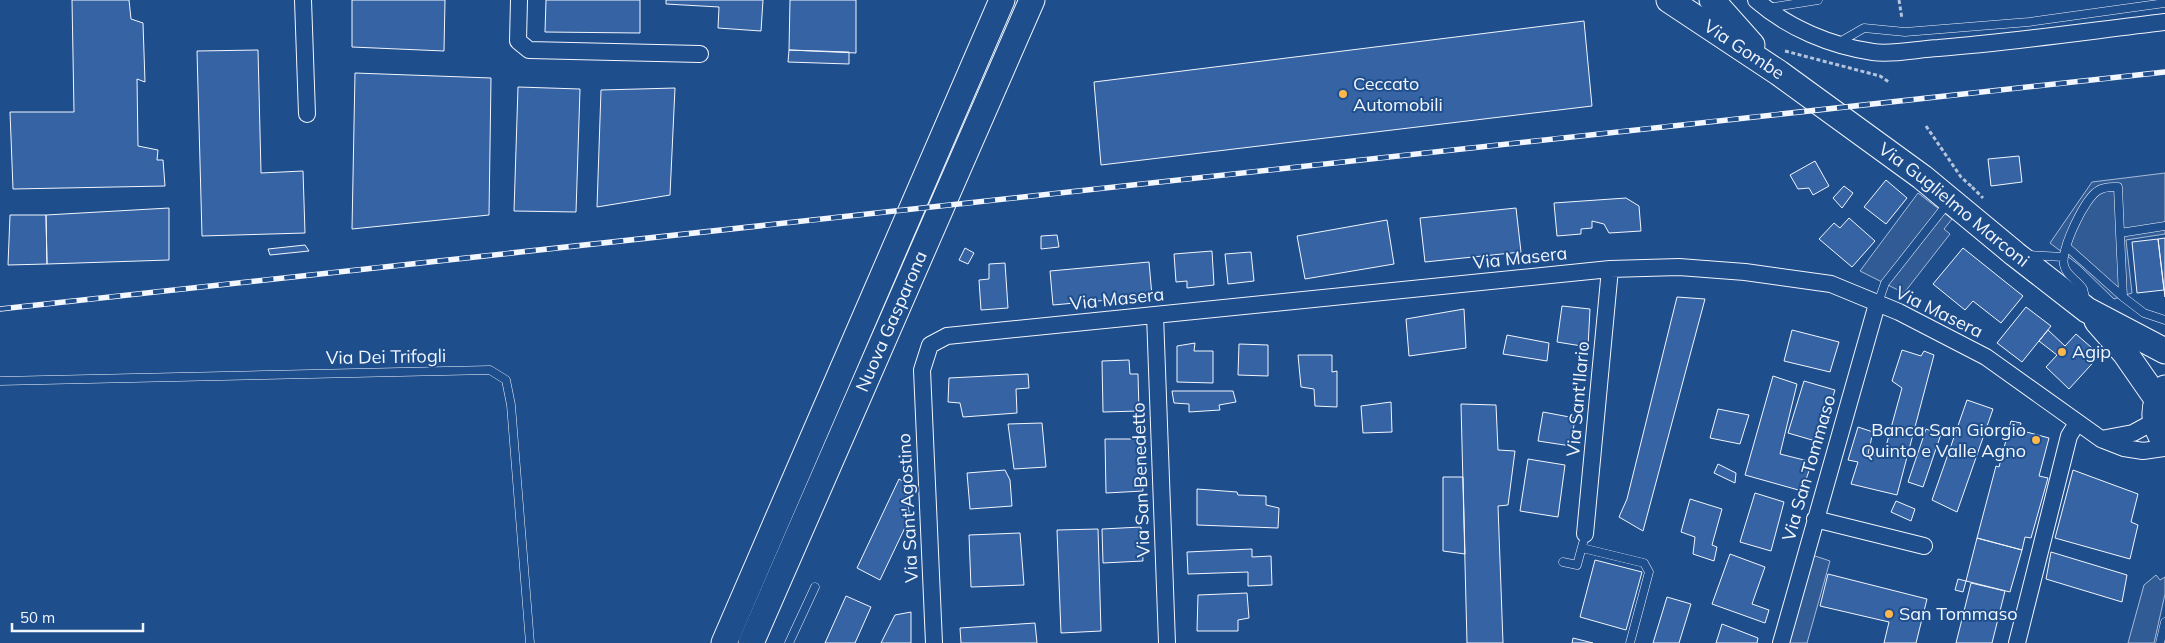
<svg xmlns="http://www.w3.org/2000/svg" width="2165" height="643" font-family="Mulish,sans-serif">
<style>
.parking{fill:#305b95;stroke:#a8bbd7}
.building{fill:#3563a3;stroke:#f2f6ff}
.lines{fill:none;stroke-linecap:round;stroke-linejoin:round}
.service-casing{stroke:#f2f6ff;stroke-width:9}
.minor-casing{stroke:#f2f6ff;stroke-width:18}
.primary-casing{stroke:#f2f6ff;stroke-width:27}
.path{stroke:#b3c4dc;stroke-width:3;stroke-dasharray:4 2.5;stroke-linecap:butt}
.service{stroke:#1f4e8c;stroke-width:8}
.minor{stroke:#1f4e8c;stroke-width:16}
.primary{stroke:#1f4e8c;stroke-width:25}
.rail-casing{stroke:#f2f6ff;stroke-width:5.5}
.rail{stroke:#1f4e8c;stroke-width:4;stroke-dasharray:11;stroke-linecap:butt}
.poi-dot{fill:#ffb74d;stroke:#1f4e8c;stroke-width:2}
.labels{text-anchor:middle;stroke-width:4;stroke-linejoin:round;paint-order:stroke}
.street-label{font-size:18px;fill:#f2f6ff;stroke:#1f4e8c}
.poi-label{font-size:18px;fill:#f2f6ff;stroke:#1f4e8c;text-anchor:start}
</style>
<rect width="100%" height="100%" fill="#1f4e8c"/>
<path class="parking" d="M2165 173V234L2126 240 2132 293 2114 299 2079 265 2050 243 2092 182Z
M1918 193 1952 219 1944 229 1950 234 1904 293 1860 271Z
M1806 553 1830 561 1807 643H1781Z
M2156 575 2160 580 2165 577V594L2154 643H2128L2144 585Z"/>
<path class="building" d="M72 0H129L131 19 143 23 145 82 137 79 138 146 158 150 157 160H163L165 186 13 189 10 112H74Z
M352 0H445L444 51 352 47Z
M546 0H640V33L545 32Z
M666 0H763L761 31 718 28 719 7 666 4Z
M790 0H856V53L789 50Z
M1584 21 1592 106 1101 165 1094 82Z
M258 50 261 173 303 171 305 233 202 236 197 51Z
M789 50 849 52V64L788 62Z
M355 73 491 78 489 215 352 229Z
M518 87 580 89 576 212 514 211Z
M675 88 670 195 597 207 601 90Z
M2019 156 2022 182 1991 186 1988 159Z
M1815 161 1829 186 1813 195 1809 188 1798 189 1790 175Z
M1886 180 1907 198 1886 224 1864 207Z
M1844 186 1853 193 1842 208 1833 198Z
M1626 198 1639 206 1641 231 1609 233 1604 224 1592 221V228L1581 229V234L1557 236 1554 203Z
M169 208V260L47 264 46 215Z
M1516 208 1521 252 1425 262 1420 218Z
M10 215H46L47 264 8 265Z
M1849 218 1875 241 1852 267 1819 239 1834 223 1840 228Z
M1387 220 1394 264 1305 279 1297 236Z
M1057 235 1059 247 1041 249V236Z
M2165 238V297L2158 239Z
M2158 239 2164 290 2137 293 2132 242Z
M305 245 309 251 270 255 268 249Z
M965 248 974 253 968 264 959 260Z
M1963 248 2023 296 2001 323 1973 301 1965 310 1933 284Z
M1212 251 1214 285 1187 288V281L1176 282 1174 254Z
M1251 252 1254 281 1228 284 1225 254Z
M1149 262 1152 296 1053 305 1050 271Z
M1005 263 1008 308 981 310 979 280 989 279V264Z
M1677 297 1705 299 1643 531 1619 517 1627 499Z
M1562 306 1590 309 1588 347 1557 342Z
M2026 307 2051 326 2022 362 1997 343Z
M1464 309 1466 348 1409 356 1406 319Z
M1792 330 1839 342 1830 372 1784 361Z
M2048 330 2065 346 2076 334 2100 355 2069 389 2046 367 2057 355 2039 341Z
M1507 335 1549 343 1547 361 1503 354Z
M1195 343 1194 351H1213V383L1177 382V346Z
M1239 344 1268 345V376L1238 375Z
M1902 350 1921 356 1924 351 1934 355 1897 495 1851 484 1858 462 1848 460 1858 427 1873 432 1868 454 1883 457 1902 388 1892 381Z
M1298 355H1332V372L1337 371V407L1315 406 1314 389 1301 387Z
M1129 360 1130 374H1138L1139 411 1103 412 1102 361Z
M1028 374 1029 388 1016 389 1017 413 963 417 960 403 948 402 949 378Z
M1773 376 1797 384 1780 454 1812 462 1802 491 1745 475Z
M1804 381 1835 390 1819 442 1788 433Z
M1172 391H1233L1236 402 1219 405 1220 410 1189 412V404L1174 403Z
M1967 400 1993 409 1957 512 1932 500Z
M1391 402 1392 432 1363 433 1361 406Z
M1461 404 1496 405 1498 450 1515 451 1508 505 1498 506 1503 643H1467Z
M1718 409 1749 415 1740 444 1710 438Z
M1543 412 1575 418 1571 446 1538 441Z
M2011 421 2021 423 2019 430 2049 438 2039 476 2048 478 2031 538 2025 537 2022 550 1977 538 1996 466 1999 467Z
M1042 423 1046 467 1014 469 1008 424Z
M1926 429 1941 434 1923 487 1908 482Z
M1105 439H1139L1143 491 1106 493Z
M1528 459 1565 465 1558 517 1520 511Z
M1718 464 1736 473 1735 483 1714 473Z
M1005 470 1010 480 1012 506 970 509 967 473Z
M2073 470 2138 494 2131 522 2138 525 2130 559 2055 538Z
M1443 477H1463L1465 554 1443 551Z
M899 479 904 482 910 517 880 580 857 568Z
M1197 489 1237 492 1238 495 1266 496V505L1279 508 1278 528 1197 525Z
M1755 493 1784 502 1771 551 1740 542Z
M1690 499 1722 509 1712 545 1717 547 1714 561 1693 554 1695 537 1681 532Z
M1896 501 1915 509 1911 521 1891 512Z
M1141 527 1143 561 1103 563 1102 529Z
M1098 529 1101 631 1061 633 1057 530Z
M1020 533 1024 585 971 587 969 535Z
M1977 538 2022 550 2010 592 1966 581Z
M1252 549V557L1271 556 1272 585 1248 586V572L1188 574 1187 552Z
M2051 552 2127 575 2122 602 2046 579Z
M1730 554 1765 567 1752 604 1769 610 1765 623 1712 604Z
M1595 560 1642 572 1626 630 1580 617Z
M1828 574 1927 599 1916 643H1884L1889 622 1820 606Z
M1958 579 1966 581 1963 592 1955 590Z
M1971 583 2005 591 1992 643H1956Z
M1247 593 1249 618 1238 620V631H1197L1198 595Z
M846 596 871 607 855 643H825Z
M1667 597 1691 604 1679 643H1653Z
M911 612V643H881L895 615Z
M1035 623 1037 643H961L960 628Z
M1722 624 1758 638 1757 643H1716Z
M1573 638 1593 643H1572Z"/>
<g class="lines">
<defs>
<path id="service" d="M1768 8 1818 0
M1838 43 1864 28 1905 32 2029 22 2165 3
M2165 226 2120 233 2123 297 2144 313 2165 320
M2067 247 2123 297
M2028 255 2063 257
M2085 301C2085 297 2084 292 2083 289 2078 280 2066 276 2064 265 2060 250 2085 197 2099 190 2106 186 2112 187 2118 187L2120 233
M1878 303 1885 283 1948 203
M0 381 490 370 506 380 511 405 530 643
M1582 548 1644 563 1649 572 1630 643
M1563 562 1577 565 1583 543
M789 643 815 587
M2160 643 2165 622"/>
<path id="minor" d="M303 0 307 114
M519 0 518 41 529 50 700 54
M1756 0C1788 28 1831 46 1873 52 1892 55 1918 49 1938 48 2014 42 2089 31 2165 22
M1155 315 1167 643
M2101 439 2133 433 2155 421
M1815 519 1924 546
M1585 534 1610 269
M934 643 922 370 930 345 947 336 1610 269 1679 267 1745 272 1831 284 1899 312 1986 357 2101 439 2124 448 2143 451 2165 448
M1781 643 1877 304
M2017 643 2069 436 2077 423"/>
<g id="primary">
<path id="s1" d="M1669 0 1779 73 1922 177 2015 254 2087 310 2165 351"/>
<path d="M1712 0 1752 45"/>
<path d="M2097 321 2125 353 2157 399"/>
<path d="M2165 388C2151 404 2152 425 2165 442"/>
<path d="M724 643 1002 0"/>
<path id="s2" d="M751 643 1032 0"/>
</g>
</defs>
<use href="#service" class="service-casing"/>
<use href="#minor" class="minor-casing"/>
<use href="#primary" class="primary-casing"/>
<path class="path" d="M1899 0 1902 19
M1785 51 1880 76 1889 82
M1926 126 1961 177 1972 187
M1972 187 1983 198"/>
<use href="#service" class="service"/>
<use href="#minor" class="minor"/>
<use href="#primary" class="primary"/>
<defs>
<path id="rail" d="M0 309 2165 72"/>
</defs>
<use href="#rail" class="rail-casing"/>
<use href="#rail" class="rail"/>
</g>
<g class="poi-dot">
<circle cx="1343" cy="94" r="5"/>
<circle cx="2062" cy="352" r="5"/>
<circle cx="2036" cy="440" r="5"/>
<circle cx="1889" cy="614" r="5"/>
</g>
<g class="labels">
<g class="street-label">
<text dy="6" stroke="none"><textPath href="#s1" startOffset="90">Via Gombe</textPath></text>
<text dy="6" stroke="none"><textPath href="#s1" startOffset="351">Via Guglielmo Marconi</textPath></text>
<text transform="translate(1520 258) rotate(-6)" y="6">Via Masera</text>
<text transform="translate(1117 299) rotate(-6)" y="6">Via Masera</text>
<text transform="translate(1939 312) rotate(26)" y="6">Via Masera</text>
<text dy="6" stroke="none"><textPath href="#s2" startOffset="351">Nuova Gasparona</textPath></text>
<text transform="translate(386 357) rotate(-1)" y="6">Via Dei Trifogli</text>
<text transform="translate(1578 399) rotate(-85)" y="6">Via Sant'Ilario</text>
<text transform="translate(1809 468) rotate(-74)" y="6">Via San Tommaso</text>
<text transform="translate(1141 480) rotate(-92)" y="6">Via San Benedetto</text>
<text transform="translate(908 508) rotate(-93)" y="6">Via Sant'Agostino</text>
</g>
<g class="poi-label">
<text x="1353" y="90">Ceccato<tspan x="1353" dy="21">Automobili</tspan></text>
<text x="2072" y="358">Agip</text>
<text x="2026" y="436" text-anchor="end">Banca San Giorgio<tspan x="2026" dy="21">Quinto e Valle Agno</tspan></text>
<text x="1899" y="620">San Tommaso</text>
</g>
</g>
<path d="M12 623v8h131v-8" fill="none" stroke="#f2f6ff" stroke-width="2.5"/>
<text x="20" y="623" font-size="15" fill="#f2f6ff" stroke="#1f4e8c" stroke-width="4" paint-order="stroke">50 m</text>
</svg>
